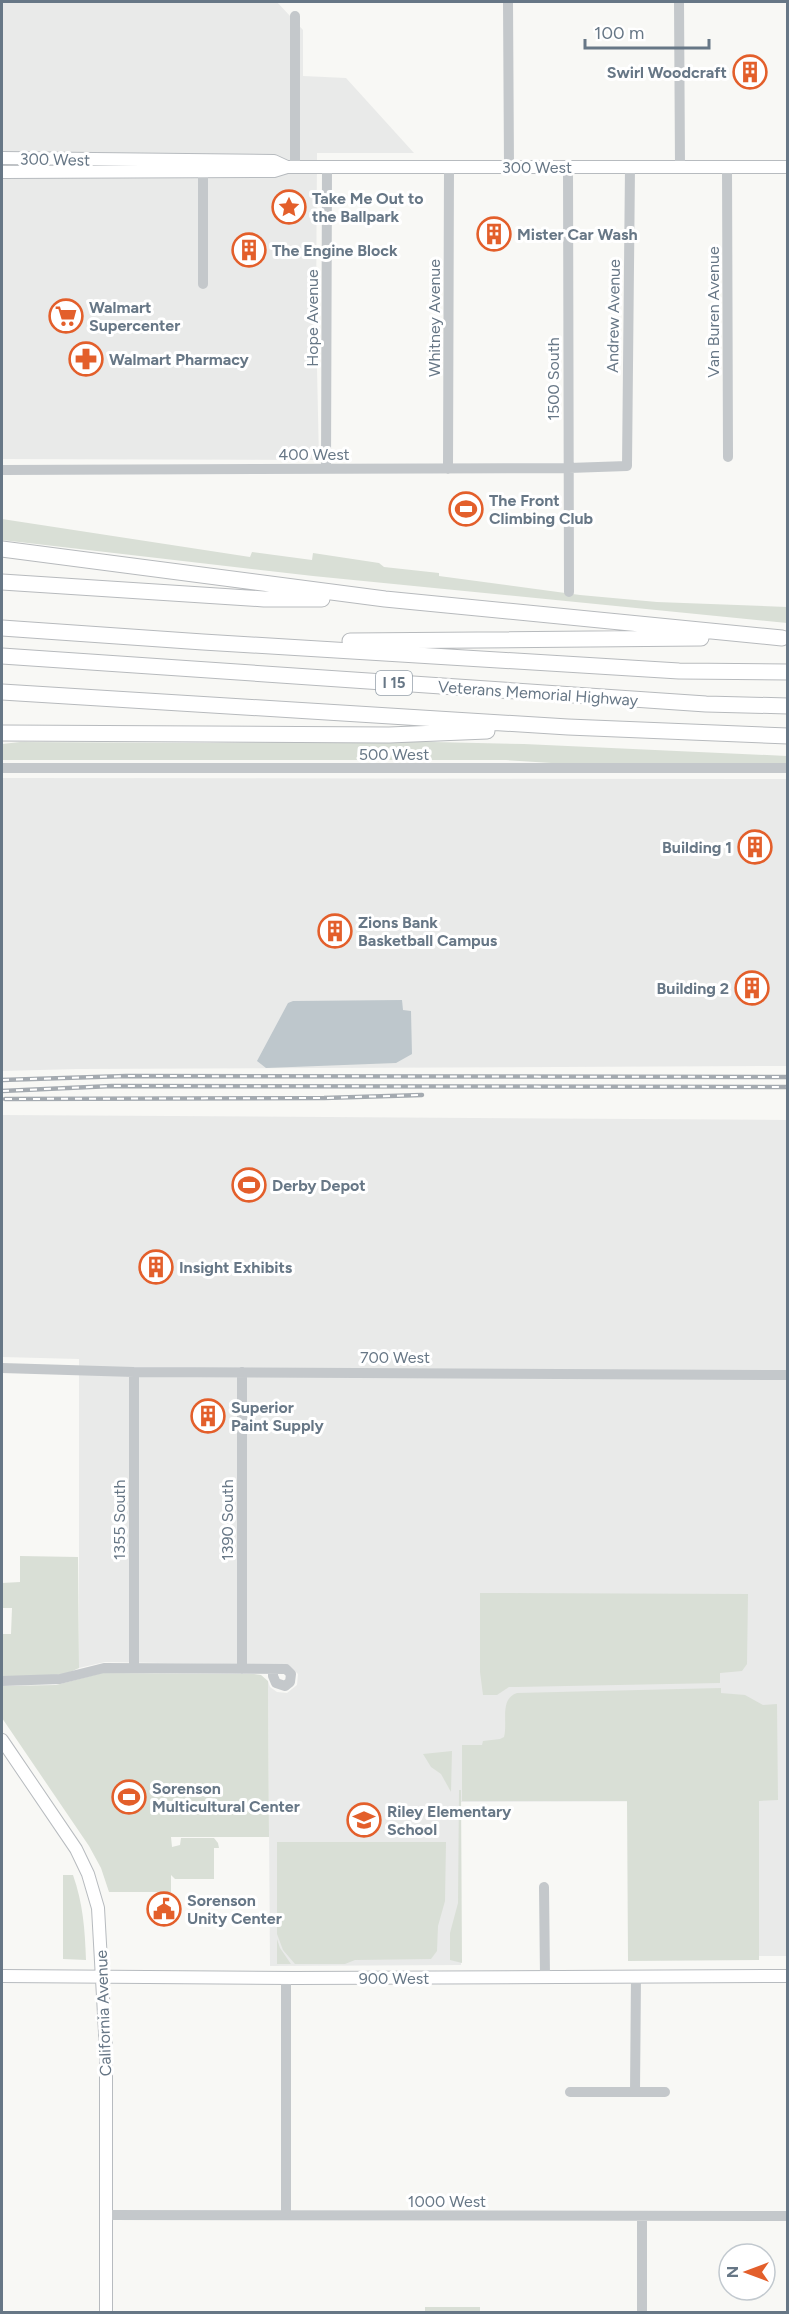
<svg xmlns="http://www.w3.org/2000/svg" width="789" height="2314" font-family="Figtree,sans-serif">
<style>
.built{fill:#e9eae9}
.green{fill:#d9dfd6}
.water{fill:#bec7cc}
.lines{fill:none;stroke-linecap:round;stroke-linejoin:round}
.major-casing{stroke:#b7bbbf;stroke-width:14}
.highway-casing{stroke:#b7babd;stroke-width:17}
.minor{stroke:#c4c8cb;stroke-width:10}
.major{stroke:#fff;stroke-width:12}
.highway{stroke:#fff;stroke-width:15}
.rail-casing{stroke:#a4aab0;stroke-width:4.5}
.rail{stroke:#fff;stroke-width:2;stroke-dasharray:7;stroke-linecap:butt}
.labels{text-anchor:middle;stroke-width:6;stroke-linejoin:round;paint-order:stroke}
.shield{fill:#fff;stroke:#95a0aa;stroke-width:1.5}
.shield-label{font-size:15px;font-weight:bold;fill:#677786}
.poi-label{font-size:16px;font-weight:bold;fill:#677786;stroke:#fff;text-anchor:start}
.street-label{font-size:16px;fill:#677786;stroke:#fff}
</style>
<rect width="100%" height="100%" fill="#f8f8f5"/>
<path class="built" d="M2 2H277L303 30V76L346 78 414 153H317L316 322 319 460 2 459Z
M2 778 787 779V1066L77 1069 2 1071Z
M2 1115 787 1120V1956H759V1801L460 1802 461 1965 270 1966 268 1681 270 1687 277 1692 287 1693 297 1685 298 1674 289 1665 105 1662 79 1668V1359L2 1357Z"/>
<path class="green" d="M2 519 250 557 252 552 312 560 313 553 379 563 384 567 439 573V576L580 595 657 602 787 607V623L313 576 2 540Z
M389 741 524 744 787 756 788 766 582 765 506 760H2V744L20 742 208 743Z
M20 1556 78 1557 79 1668C56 1680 26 1676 2 1676V1634H11L12 1608H2V1583L20 1582Z
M480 1593 748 1594 747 1664 742 1671 720 1673V1683L516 1687H509L497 1695H483L480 1672Z
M102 1673 254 1674 261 1675 268 1681 269 1837H171L172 1847 180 1845 181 1838H214L218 1843 219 1848H214V1879H175L171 1875V1892H109L101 1868 89 1846 2 1718V1686L56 1685Z
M721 1688V1693L745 1695 763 1705 777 1704 778 1800 759 1801V1960L628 1961 627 1801H462V1745H482L483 1741 500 1739 504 1737C508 1722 499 1699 517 1693Z
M452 1751 451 1792 441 1774 431 1767 423 1754Z
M459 1790H461L462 1963 450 1960V1933L458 1903Z
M277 1842H446L445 1901 438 1926 437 1951 431 1959 355 1960 345 1964H295L283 1950 277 1934Z
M63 1875H73C83 1903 85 1930 86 1960L63 1959Z
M277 1939 280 1948 291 1964H277Z
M425 2307H480V2312H425Z"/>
<path class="water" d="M402 1000 403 1010 411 1011 412 1054 396 1063 266 1068 257 1061 288 1003 293 1001Z"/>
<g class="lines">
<defs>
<path id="major" d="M2 158 274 161 287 167
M2 172 274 171 287 167H788
M2 1740 76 1849 88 1874 98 1908 106 2050V2312
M2 1976 294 1978 788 1976"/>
<path id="highway" d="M2 549 385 599 782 638
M2 582 264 599H322
M2 628 203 642 679 671 788 672
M350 641 701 638
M2 656 706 704 788 706
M2 692 568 727 788 736
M2 733 389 735 487 731"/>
</defs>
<use href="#major" class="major-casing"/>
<use href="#highway" class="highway-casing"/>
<path class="minor" d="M508 2 509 167
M679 2 680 167
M295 16V167
M568 167 569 592
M727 167 728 457
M203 284V171
M326 469 327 167
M448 469 449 167
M2 470 569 468 627 466 630 167
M2 768H788
M2 1368 134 1372 788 1375
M134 1372V1667
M242 1372V1669
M2 1681 60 1679 104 1668 286 1669 291 1674 290 1682 285 1686 276 1683 273 1676V1669
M544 1887 545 1977
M286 1978V2215
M570 2092H665
M635 2092 636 1976
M106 2215 788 2216
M642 2216V2312"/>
<use href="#major" class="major"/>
<use href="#highway" class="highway"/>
<defs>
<path id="rail" d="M2 1080 126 1076 788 1077
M2 1091 112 1086 788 1087
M5 1099 324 1098 422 1095"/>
</defs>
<use href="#rail" class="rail-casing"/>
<use href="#rail" class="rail"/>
</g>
<defs>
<symbol id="building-ring" viewBox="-11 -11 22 22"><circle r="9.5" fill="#fff" stroke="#e35f2b" stroke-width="1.5"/><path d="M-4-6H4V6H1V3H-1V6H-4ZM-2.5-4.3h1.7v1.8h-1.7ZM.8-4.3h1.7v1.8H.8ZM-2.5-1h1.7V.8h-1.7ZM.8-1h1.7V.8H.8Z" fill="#e35f2b"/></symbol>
<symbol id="sight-ring" viewBox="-11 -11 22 22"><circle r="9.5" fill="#fff" stroke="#e35f2b" stroke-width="1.5"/><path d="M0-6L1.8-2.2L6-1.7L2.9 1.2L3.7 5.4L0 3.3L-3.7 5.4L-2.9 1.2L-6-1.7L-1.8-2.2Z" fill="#e35f2b"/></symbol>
<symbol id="supermarket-ring" viewBox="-11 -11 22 22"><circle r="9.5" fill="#fff" stroke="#e35f2b" stroke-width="1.5"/><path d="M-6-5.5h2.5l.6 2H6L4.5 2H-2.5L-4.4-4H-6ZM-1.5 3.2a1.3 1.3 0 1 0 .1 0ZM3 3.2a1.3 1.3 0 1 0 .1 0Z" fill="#e35f2b"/></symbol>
<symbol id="pharmacy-ring" viewBox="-11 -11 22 22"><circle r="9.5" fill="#fff" stroke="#e35f2b" stroke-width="1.5"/><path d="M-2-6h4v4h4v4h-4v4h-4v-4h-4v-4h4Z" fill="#e35f2b"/></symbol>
<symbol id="stadium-ring" viewBox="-11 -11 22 22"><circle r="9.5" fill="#fff" stroke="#e35f2b" stroke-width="1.5"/><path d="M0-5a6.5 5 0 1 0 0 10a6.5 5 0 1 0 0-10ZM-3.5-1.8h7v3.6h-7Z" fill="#e35f2b"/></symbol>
<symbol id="school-ring" viewBox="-11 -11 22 22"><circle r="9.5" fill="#fff" stroke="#e35f2b" stroke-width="1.5"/><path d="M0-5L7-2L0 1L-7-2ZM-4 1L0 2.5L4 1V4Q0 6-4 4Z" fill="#e35f2b"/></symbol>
<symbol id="civic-ring" viewBox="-11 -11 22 22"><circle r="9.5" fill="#fff" stroke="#e35f2b" stroke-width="1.5"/><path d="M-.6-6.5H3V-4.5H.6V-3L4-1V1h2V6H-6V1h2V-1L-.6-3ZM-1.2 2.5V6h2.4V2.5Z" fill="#e35f2b"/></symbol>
</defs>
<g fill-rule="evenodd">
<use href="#building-ring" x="731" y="53" width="38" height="38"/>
<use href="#sight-ring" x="270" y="188" width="38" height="38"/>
<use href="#building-ring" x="475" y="215" width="38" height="38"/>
<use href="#building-ring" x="230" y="231" width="38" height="38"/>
<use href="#supermarket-ring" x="47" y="297" width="38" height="38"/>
<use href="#pharmacy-ring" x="67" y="340" width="38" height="38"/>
<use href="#stadium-ring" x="447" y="490" width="38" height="38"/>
<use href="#building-ring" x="736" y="828" width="38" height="38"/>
<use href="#building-ring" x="316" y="912" width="38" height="38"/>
<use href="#building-ring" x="733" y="969" width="38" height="38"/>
<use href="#stadium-ring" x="230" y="1166" width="38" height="38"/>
<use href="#building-ring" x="137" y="1248" width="38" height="38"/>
<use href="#building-ring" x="189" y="1397" width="38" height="38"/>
<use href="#stadium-ring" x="110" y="1778" width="38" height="38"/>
<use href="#school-ring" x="345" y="1801" width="38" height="38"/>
<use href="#civic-ring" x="145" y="1890" width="38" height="38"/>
</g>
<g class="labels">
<rect class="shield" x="376" y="671" width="36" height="24" rx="4.5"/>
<g class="shield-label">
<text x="394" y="688">I 15</text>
</g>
<g class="poi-label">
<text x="727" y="78" text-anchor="end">Swirl Woodcraft</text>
<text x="312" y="204">Take Me Out to<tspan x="312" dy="18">the Ballpark</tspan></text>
<text x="517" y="240">Mister Car Wash</text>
<text x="272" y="256">The Engine Block</text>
<text x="89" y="313">Walmart<tspan x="89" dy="18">Supercenter</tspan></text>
<text x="109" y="365">Walmart Pharmacy</text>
<text x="489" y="506">The Front<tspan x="489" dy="18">Climbing Club</tspan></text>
<text x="732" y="853" text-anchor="end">Building 1</text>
<text x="358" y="928">Zions Bank<tspan x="358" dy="18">Basketball Campus</tspan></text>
<text x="729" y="994" text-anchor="end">Building 2</text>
<text x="272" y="1191">Derby Depot</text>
<text x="179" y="1273">Insight Exhibits</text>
<text x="231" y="1413">Superior<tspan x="231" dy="18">Paint Supply</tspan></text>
<text x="152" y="1794">Sorenson<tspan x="152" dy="18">Multicultural Center</tspan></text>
<text x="387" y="1817">Riley Elementary<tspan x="387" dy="18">School</tspan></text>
<text x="187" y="1906">Sorenson<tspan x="187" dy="18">Unity Center</tspan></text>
</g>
<g class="street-label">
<text transform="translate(55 159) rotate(1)" y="6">300 West</text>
<text x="537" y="173">300 West</text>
<text transform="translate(713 312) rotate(-90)" y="6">Van Buren Avenue</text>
<text transform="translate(613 316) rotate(-89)" y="6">Andrew Avenue</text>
<text transform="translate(312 318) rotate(-90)" y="6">Hope Avenue</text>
<text transform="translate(434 318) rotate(-90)" y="6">Whitney Avenue</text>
<text transform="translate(553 379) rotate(-90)" y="6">1500 South</text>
<text x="314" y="460">400 West</text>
<text transform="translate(538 693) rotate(4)" y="6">Veterans Memorial Highway</text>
<text x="394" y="760">500 West</text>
<text x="395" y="1363">700 West</text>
<text transform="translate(119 1520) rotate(-90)" y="6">1355 South</text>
<text transform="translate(227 1520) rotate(-90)" y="6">1390 South</text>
<text x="394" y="1984">900 West</text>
<text transform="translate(103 2013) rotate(-92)" y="6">California Avenue</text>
<text x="447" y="2207">1000 West</text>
</g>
</g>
<rect width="789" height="2314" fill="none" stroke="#677786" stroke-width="6"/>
<g transform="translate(747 2272) rotate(270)"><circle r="28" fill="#ffffff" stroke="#c2c9cf" stroke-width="1.5"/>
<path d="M0-4.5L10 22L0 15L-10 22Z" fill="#e35f2b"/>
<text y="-9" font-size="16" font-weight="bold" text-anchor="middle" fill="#677786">N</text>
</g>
<path d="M585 39v9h124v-9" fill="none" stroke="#677786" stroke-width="3"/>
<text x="594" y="39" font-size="18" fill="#677786" stroke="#ffffff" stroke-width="4.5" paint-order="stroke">100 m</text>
</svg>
